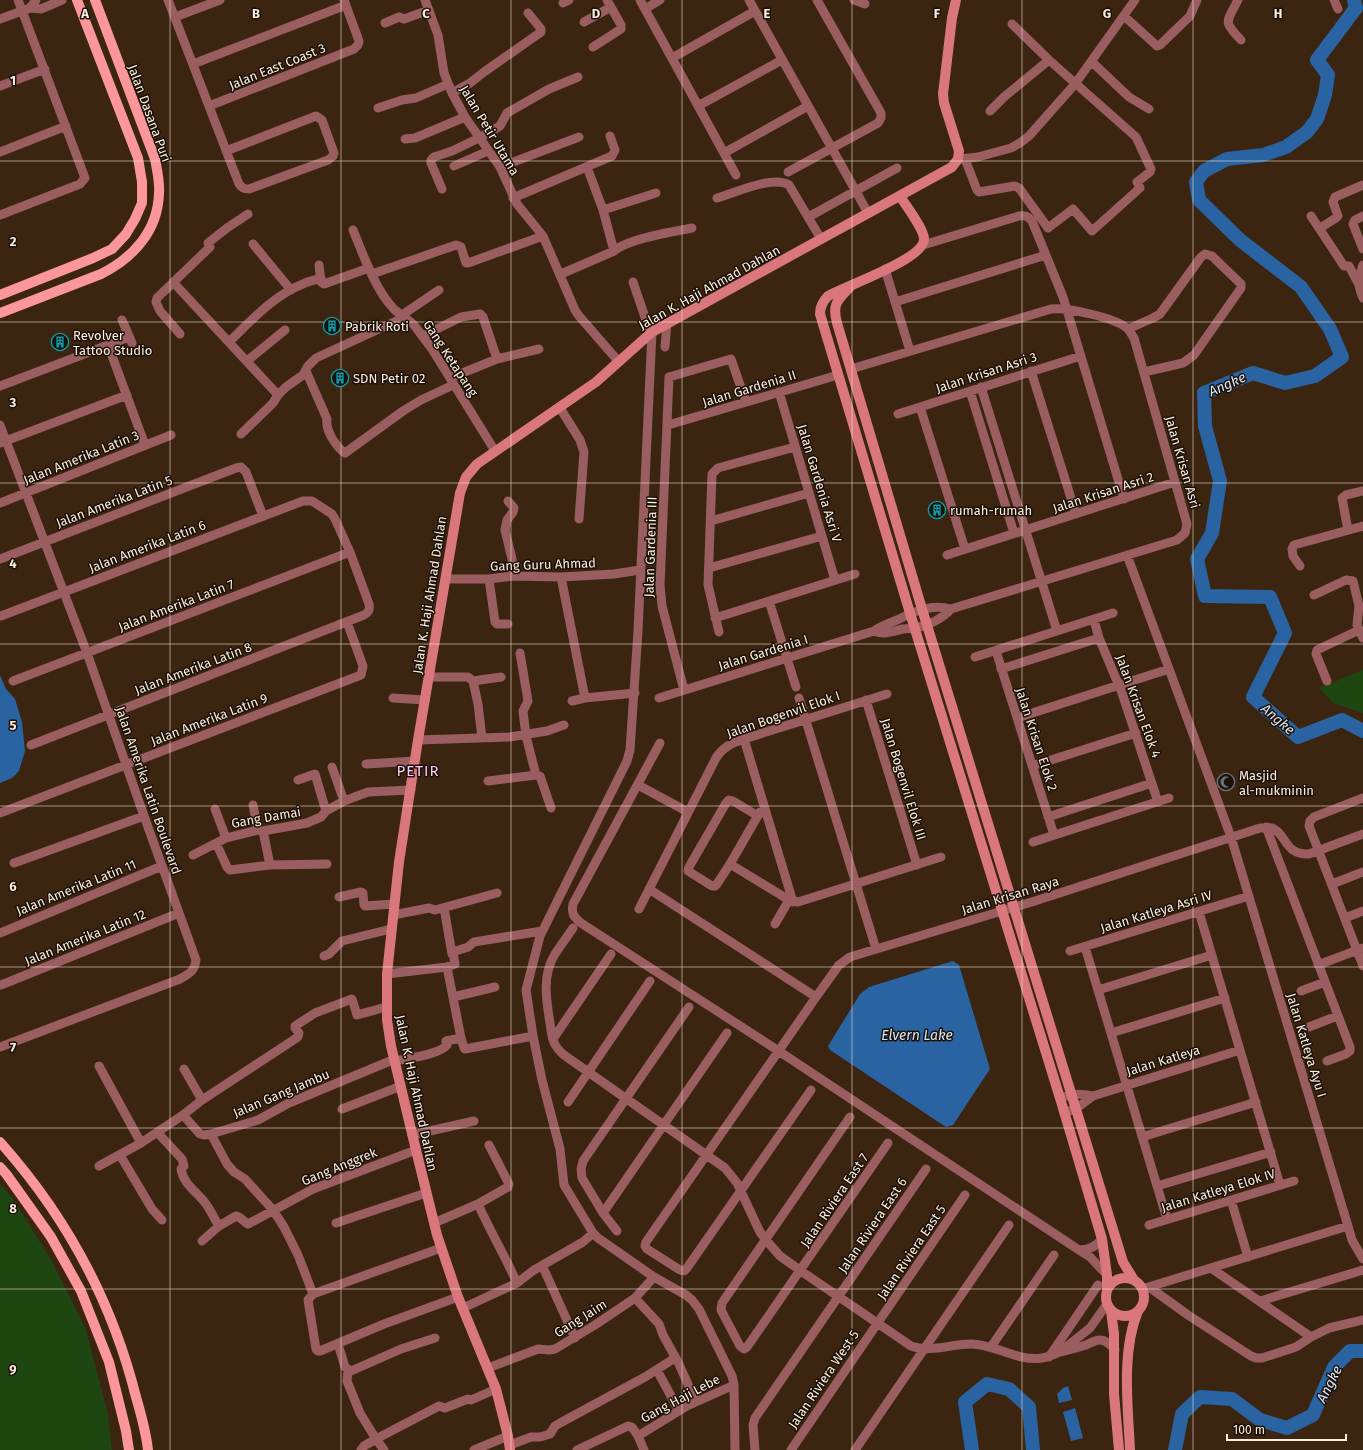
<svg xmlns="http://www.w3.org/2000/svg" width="1363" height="1450" font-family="'Fira Sans',sans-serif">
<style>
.green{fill:#1e4610}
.water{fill:#2963a2}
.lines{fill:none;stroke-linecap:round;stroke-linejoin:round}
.river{stroke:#2963a2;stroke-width:14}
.street{stroke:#9a5d60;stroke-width:9}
.secondary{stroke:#d9777d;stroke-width:10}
.primary{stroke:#fb969b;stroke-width:10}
.grid{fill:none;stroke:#fcede0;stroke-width:1;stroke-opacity:0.55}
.labels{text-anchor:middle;stroke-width:3;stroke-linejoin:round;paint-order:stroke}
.street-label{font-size:13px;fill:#fcede0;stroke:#1b1108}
.poi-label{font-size:13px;fill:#fcede0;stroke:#1b1108;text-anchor:start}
.water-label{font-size:14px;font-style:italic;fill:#d5e4f6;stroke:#1b1108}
.quarter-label{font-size:15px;letter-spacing:1px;fill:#fcc8f3;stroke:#1b1108}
.grid-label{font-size:13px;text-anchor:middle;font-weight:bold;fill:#fcede0;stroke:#1b1108;stroke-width:3;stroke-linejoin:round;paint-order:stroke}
</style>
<rect width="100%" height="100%" fill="#3c2510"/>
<path class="green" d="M1363 670V713L1333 703 1319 688Z
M0 1184 13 1199 50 1258 85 1327 108 1414 112 1450H0Z"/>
<path class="water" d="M0 675 6 689 15 699 22 722 25 751 19 771 12 778 0 783Z
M953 961 959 965 990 1069 953 1125 946 1127 830 1050 828 1046 860 994 869 987Z
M1068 1386 1072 1400 1059 1403 1057 1394 1063 1388Z
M1075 1408 1083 1438 1071 1441 1063 1412Z"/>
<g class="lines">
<path class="river" d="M1354 0 1356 8 1317 60 1328 75 1325 95 1317 119 1307 132 1286 147 1263 155 1227 159 1204 171 1196 182 1199 200 1240 240 1301 287 1330 329 1342 357 1315 376 1285 383 1253 373 1204 393 1205 426 1220 481 1212 533 1197 559 1205 596 1270 597 1285 633 1253 697 1298 737 1342 720 1363 731
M972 1450 965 1402 987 1384 1009 1389 1029 1407 1033 1450
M1175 1450 1182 1414 1200 1397 1232 1399 1260 1420 1287 1428 1313 1415 1334 1367 1350 1351H1363"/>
<path class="street" d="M168 0 239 184C242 188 244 189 249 189L328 160 333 156 334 153 322 120 316 116 226 151
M425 0 438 35 444 73 452 93 465 117 500 167 517 204 543 236 575 310 579 316 619 362
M640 0 736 175
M749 0 868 213
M854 0 865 4
M1238 0C1226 23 1223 21 1241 40
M1334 0 1338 9
M563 3 569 0
M30 8 36 0
M645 9 660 0
M1124 16 1157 46 1160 45 1190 16 1197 0
M175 17 220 0
M0 19 30 8 41 9 62 0
M584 22 611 7
M385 23 399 17 404 19 429 10
M593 47 621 29V25L607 0
M672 58 755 11
M1092 62 1129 97 1149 109
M193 64 346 5
M0 86 45 69
M452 93 470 83 484 72 541 32V29L528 13
M209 106 354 49 358 45 359 41 344 0
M698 106 782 60
M378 108 402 100 416 98 448 84
M990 111 1004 97 1049 60
M405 139 415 138 465 117
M0 152 66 126
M724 153 808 106
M960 159 978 157 1011 148 1020 143 1029 136 1075 84 1135 0
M965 159 977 190 979 192 1015 186 1019 188 1048 228 1073 209 1092 231 1140 188 1137 182 1150 172 1151 169 1136 137 1049 60 1012 24
M454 166 488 151
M500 167 579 137
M587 167 603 210 614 251
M788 172 878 123 881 118V113L817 0
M442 189 431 163V160L434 157 452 151 479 138 500 126 507 113 549 89 578 77
M513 198 612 156 615 150 610 136
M717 198C735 193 772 175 789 185L821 239
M603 210 656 193
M0 215 80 184 85 178 18 0
M812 215 897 168
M1311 216 1344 266H1349L1358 283
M1363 216 1355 220 1353 224 1363 249
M1320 228 1336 218 1338 216 1333 202 1335 197 1363 185
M353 230C363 254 375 289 393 308 396 312 401 314 405 317
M253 244 291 290
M923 245 1019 216C1025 215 1028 216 1032 221L1063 297 1124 499
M319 265 321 282 324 284 369 268
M1363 265C1358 280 1357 284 1363 298
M885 269 910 351
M372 274 456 245 461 247 466 263H468L543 236
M561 274 614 251C627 239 672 232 692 228
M173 282 278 395
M633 282 648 326 652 332 638 631 630 750 627 761 540 936 526 990 533 1036 542 1080 560 1149 564 1185 593 1233 598 1238 654 1277 686 1295 692 1300 699 1309 732 1376 734 1385 735 1450
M895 302 1046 255
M402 315 439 290
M122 320 132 343
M1128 329 1153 318 1160 314 1201 257 1205 254 1212 256 1241 284V288L1194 355 1183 363 1144 372
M180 334 160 311 156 302 157 298 210 247 208 243 227 228 248 214
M423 336 461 317 480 314 483 317 497 359
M229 342C251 321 274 295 303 284 308 281 315 280 321 278
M108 345 145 445
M665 347 667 323
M247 361 285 330
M851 369 1051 309C1067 307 1115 318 1127 328 1130 331 1132 335 1134 338L1187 524 1185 533 1177 540 951 609C931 604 915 611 897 620 889 623 881 626 874 631 884 635 890 632 899 630 904 628 910 629 915 628 929 625 942 619 951 609
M306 371 327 419C325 430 336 447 345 453L403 411 421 400 453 385
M1031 371 1076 514
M450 378 497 359 539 349
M0 386 129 337
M981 387 1057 631
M970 391 1014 533
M779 392 835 580
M920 407 965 549
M560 408 580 440 584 452 579 519
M898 414 1081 356
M0 425 87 653 144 816 196 960C194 972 190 973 180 979L0 1047
M668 425 838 375
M241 434 273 403 278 395 286 387 303 375 308 366 316 358 405 317 414 325 432 349 495 451
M0 443 127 395
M508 501 514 508 513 512 507 520 505 530 512 559 513 576
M0 503 171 435
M711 521 809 493
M1348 530 1342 498 1346 495 1363 491
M947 555 1175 482
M1127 555 1231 837 1348 1226 1352 1240 1363 1259
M0 559 236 468 241 467 246 472 263 516
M1300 566 1293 556 1292 549 1294 545 1363 526
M709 568 822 536
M561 577 585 698
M446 579H489L513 576 561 577 614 574 640 570
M489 579 495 622 497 624H508
M1314 595 1346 580 1353 581 1359 606 1357 625 1363 638
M769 601 796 687
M1 616 303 501H312L332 514 335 519 350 552 369 604C370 610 369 612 364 615L31 745
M715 618 855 574
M1094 620 1099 638 1122 693 1158 802
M719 632 708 585 712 474 718 468 795 447
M996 651 1054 835
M520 653 528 701 523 711 526 736 536 775
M975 657 1113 613
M1001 669 1099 638
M429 677H468L473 681 501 677
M13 681 350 552
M473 681 478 704 482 738
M1327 681 1316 654 1317 650 1359 630
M684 690 662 606 660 585 669 377 731 359 746 402
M393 698 425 700
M659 698 874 631
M799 698 876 949
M866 700 917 865
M572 701 585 698 635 693
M1017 718 1169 669
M744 739 793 902
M418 740 510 737 547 731 564 725
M660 743 573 904C571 914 574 917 581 923L768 1044 1079 1250 1090 1257 1107 1275
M366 764 415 761
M1032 766 1136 733
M332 767 344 801
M298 780 315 774 326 811
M488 781 536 775 540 776 551 808
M638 785 688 812
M1363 798 1314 817 1310 821 1309 826 1363 966
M253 805 258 830
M215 809 226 838
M0 813 361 675 363 666 347 622
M758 816 733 801 729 800 726 803 689 867 688 871 712 886H715L717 884 730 864 789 900
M1048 817 1152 783
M1266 827 1350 1047V1051L1346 1054 1327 1061
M263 831 270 865 327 864
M1033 842 1169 798
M216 843 227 867 230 870 270 865
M193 855 226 838 258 830 263 831 307 823 321 817 326 811 344 801 368 792 411 790
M14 863 144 816
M730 864 760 812
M1332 884 1363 872
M649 889 816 997
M339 897 361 892 363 893 364 905 365 906 394 904
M444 908 452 954
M639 909 716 758C723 747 732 743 744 739L887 694
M1199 912 1280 1185
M393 915 429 908 435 910 497 893
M1345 918 1363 911
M775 924 789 900 798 902 941 857
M573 928C567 937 561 945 555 954 542 975 546 999 550 1023 552 1037 552 1045 564 1055L725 1168 737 1183 760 1232 766 1240 780 1256 801 1271 911 1346C930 1353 951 1344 971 1344 995 1344 1018 1362 1042 1358 1049 1357 1054 1354 1060 1352 1068 1350 1077 1348 1086 1345 1090 1343 1096 1340 1100 1340 1107 1340 1111 1346 1115 1350
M0 933 162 866
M1085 947 1167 1219
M1070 951 1249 896
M324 956 329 954 342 941 391 929
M1318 965 1363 948
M387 974 447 967
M1 985 179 913
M1098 990 1212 955
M1301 991 1325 982
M453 997 495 987
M1309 1027 1337 1016
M1111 1033 1225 998
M533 1036 465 1049 464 1048 461 1038 447 967 455 964 453 952 468 947 474 942 542 931
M553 1039 611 954
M395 1061C408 1058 439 1055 447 1045L446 1041 461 1038
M99 1066 141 1143
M184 1069 202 1100
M811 1090 687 1268 684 1271 680 1270 647 1249 645 1246 646 1242 816 997 839 965 850 957 1035 901 1260 828C1264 828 1269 827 1272 828 1287 834 1284 855 1309 854L1363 834
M1060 1098C1073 1094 1079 1093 1093 1096
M568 1102 650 981
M342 1109 401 1086
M1064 1113 1077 1108 1093 1096 1240 1050
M183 1115 200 1134 204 1135 211 1134 258 1120 289 1103 395 1059
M850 1117 722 1303 721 1310 740 1346 744 1349 747 1347 888 1143
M157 1132 182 1159 184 1166 181 1169C184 1187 200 1193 208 1207 212 1213 215 1220 219 1226
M211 1134 227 1164 234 1172 245 1179 273 1210 284 1227 298 1255 313 1294
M412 1135 474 1121
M1142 1137 1256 1102
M120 1155 152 1209 162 1220
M99 1166 141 1143 183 1115 202 1100 298 1037 299 1033 295 1028V1026L315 1013 352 999 357 1015 386 1007
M1157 1186 1271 1152
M1231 1200 1248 1257
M478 1204C490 1231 505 1256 517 1283
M603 1213 727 1033
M336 1223 426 1193
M434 1223 478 1204 508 1187 509 1184 489 1145
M1149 1225 1294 1181
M617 1231 603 1213 582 1178 581 1169 583 1161 689 1007
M202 1241 219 1226 236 1216C241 1217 244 1222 248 1224L313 1189 416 1150
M441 1248 313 1294 308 1300 316 1349 318 1351H320L384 1324 458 1297
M1079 1250C1089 1250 1096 1247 1102 1239
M542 1265 575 1338
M1211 1268 1311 1337
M1149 1287 1188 1315 1251 1356 1256 1358H1262L1296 1347 1311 1337 1329 1328 1363 1320
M1142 1289 1348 1226
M635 1298 659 1324 663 1335 678 1362 696 1402
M1260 1301 1363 1270
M463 1308 517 1283 534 1270 583 1242 593 1233
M338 1344 345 1367 351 1371 401 1349 435 1338
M991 1347 1054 1255
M1061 1351 1090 1328 1107 1304
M1049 1357 1098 1285
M488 1368 538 1349 549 1350 555 1349 595 1325 635 1298 654 1277
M348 1370 347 1381 360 1413 376 1439 384 1450
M657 1370 679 1411
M638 1436 644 1450
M510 1445 531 1437H540L550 1434 555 1426 560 1423 645 1377 675 1358
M361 1450 364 1446 376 1439 439 1406 445 1408 468 1399 471 1400 496 1389
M474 1450 508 1436
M577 1450 628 1426 632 1427 638 1436 687 1406 734 1385
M755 1450 753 1425 755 1418 926 1169
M791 1450 965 1195
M855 1450 1009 1225"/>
<path class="secondary" d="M900 196C906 206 924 229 924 239 925 259 845 286 828 296 823 301 820 306 820 314L910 613 1060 1098 1102 1239 1107 1275V1289
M850 287C837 301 832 304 837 323L922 609 1123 1262 1134 1280
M1106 1297a19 19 0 1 1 38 0a19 19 0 1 1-38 0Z
M1111 1311 1114 1334V1394L1119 1450
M510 1450 508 1436 496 1389 458 1297 437 1235 416 1150 391 1046 387 1020V974L399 862 418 740 460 493 466 477 477 464 596 382 652 332 952 167 958 159 959 151 944 103 943 94 952 18 956 0
M1130 1450C1128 1407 1121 1352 1138 1311"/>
<path class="primary" d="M0 295 93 258 112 249 126 234 135 219 142 203V182L138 158 77 0
M0 313 101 274C133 258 158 231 159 193 160 182 157 170 155 159L95 0
M0 1142C66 1216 112 1301 136 1397 141 1414 146 1432 148 1450
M0 1167 7 1175 51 1237 81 1291 109 1362 126 1431 129 1450"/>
</g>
<path class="grid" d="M170 0V1450M341 0V1450M511 0V1450M682 0V1450M852 0V1450M1022 0V1450M1193 0V1450M0 161H1363M0 322H1363M0 483H1363M0 644H1363M0 806H1363M0 967H1363M0 1128H1363M0 1289H1363"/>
<defs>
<symbol id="building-ring" viewBox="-11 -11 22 22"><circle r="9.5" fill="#1b1108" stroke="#0f9aa8" stroke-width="1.5"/><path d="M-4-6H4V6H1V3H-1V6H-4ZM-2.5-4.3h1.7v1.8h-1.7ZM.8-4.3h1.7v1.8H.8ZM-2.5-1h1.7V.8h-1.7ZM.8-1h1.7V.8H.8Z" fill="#0f9aa8"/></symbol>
<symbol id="mosque-ring" viewBox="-11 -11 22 22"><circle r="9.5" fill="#1b1108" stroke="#6b7280" stroke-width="1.5"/><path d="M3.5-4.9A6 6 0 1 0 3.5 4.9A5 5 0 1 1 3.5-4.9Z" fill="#6b7280"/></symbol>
</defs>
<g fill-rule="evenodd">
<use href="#building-ring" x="322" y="316" width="20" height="20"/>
<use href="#building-ring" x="50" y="332" width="20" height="20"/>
<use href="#building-ring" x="330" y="368" width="20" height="20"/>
<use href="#building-ring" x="927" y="500" width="20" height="20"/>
<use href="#mosque-ring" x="1216" y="772" width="20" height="20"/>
</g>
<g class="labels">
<g class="street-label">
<text transform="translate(277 66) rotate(-22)" y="5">Jalan East Coast 3</text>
<text transform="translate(150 113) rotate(70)" y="5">Jalan Dasana Puri</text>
<text transform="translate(490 130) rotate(59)" y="5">Jalan Petir Utama</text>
<text transform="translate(709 287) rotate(-29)" y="5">Jalan K. Haji Ahmad Dahlan</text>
<text transform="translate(451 358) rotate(57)" y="5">Gang Ketapang</text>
<text transform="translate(986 372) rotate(-18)" y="5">Jalan Krisan Asri 3</text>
<text transform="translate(749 388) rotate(-17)" y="5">Jalan Gardenia II</text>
<text transform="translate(81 457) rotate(-22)" y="5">Jalan Amerika Latin 3</text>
<text transform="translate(1183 462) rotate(74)" y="5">Jalan Krisan Asri</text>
<text transform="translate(820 483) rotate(73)" y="5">Jalan Gardenia Asri V</text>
<text transform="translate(1103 492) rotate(-18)" y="5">Jalan Krisan Asri 2</text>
<text transform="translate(114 501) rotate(-21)" y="5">Jalan Amerika Latin 5</text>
<text transform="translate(147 546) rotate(-21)" y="5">Jalan Amerika Latin 6</text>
<text transform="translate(650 547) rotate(-88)" y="5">Jalan Gardenia III</text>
<text transform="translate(543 564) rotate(-2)" y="5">Gang Guru Ahmad</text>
<text transform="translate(429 595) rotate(-81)" y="5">Jalan K. Haji Ahmad Dahlan</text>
<text transform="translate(176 605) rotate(-21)" y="5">Jalan Amerika Latin 7</text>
<text transform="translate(763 652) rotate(-17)" y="5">Jalan Gardenia I</text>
<text transform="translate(193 668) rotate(-21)" y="5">Jalan Amerika Latin 8</text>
<text transform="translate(1139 706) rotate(70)" y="5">Jalan Krisan Elok 4</text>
<text transform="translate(783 714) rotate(-19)" y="5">Jalan Bogenvil Elok I</text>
<text transform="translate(209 719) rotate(-21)" y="5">Jalan Amerika Latin 9</text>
<text transform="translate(1037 739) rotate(72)" y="5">Jalan Krisan Elok 2</text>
<text transform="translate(904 779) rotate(73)" y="5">Jalan Bogenvil Elok III</text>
<text transform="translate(149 790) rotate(71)" y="5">Jalan Amerika Latin Boulevard</text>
<text transform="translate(266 817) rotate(-10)" y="5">Gang Damai</text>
<text transform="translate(76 887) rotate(-22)" y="5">Jalan Amerika Latin 11</text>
<text transform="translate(1010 895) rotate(-17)" y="5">Jalan Krisan Raya</text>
<text transform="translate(1156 911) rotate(-17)" y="5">Jalan Katleya Asri IV</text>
<text transform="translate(85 937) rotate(-22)" y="5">Jalan Amerika Latin 12</text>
<text transform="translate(1307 1045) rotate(73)" y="5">Jalan Katleya Ayu I</text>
<text transform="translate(1163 1060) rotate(-17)" y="5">Jalan Katleya</text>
<text transform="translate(281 1093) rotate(-23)" y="5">Jalan Gang Jambu</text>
<text transform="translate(417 1093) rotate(78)" y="5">Jalan K. Haji Ahmad Dahlan</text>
<text transform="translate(339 1166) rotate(-22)" y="5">Gang Anggrek</text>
<text transform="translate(1218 1190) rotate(-17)" y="5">Jalan Katleya Elok IV</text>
<text transform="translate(834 1200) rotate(-56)" y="5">Jalan Riviera East 7</text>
<text transform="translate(872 1225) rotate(-56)" y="5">Jalan Riviera East 6</text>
<text transform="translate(911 1252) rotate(-56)" y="5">Jalan Riviera East 5</text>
<text transform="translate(580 1318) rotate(-32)" y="5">Gang Jaim</text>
<text transform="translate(823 1379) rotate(-56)" y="5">Jalan Riviera West 5</text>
<text transform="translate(680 1398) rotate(-28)" y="5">Gang Haji Lebe</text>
</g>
<g class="poi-label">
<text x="345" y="331">Pabrik Roti</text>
<text x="73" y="340">Revolver<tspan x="73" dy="15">Tattoo Studio</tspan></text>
<text x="353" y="383">SDN Petir 02</text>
<text x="950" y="515">rumah-rumah</text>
<text x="1239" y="780">Masjid<tspan x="1239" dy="15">al-mukminin</tspan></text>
</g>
<g class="water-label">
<text transform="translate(1227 384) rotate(-24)" y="5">Angke</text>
<text transform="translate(1278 719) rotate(41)" y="5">Angke</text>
<text x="917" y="1040">Elvern Lake</text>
<text transform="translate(1329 1384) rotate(-63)" y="5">Angke</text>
</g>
<g class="quarter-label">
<text x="418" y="776">PETIR</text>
</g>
</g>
<g class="grid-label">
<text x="85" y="18">A</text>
<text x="256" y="18">B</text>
<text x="426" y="18">C</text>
<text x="596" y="18">D</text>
<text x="767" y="18">E</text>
<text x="937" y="18">F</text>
<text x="1107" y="18">G</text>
<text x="1278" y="18">H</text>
<text x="13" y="85">1</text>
<text x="13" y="246">2</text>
<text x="13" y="407">3</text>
<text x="13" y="568">4</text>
<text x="13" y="730">5</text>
<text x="13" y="891">6</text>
<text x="13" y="1052">7</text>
<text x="13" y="1213">8</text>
<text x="13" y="1374">9</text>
</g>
<path d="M1227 1434v6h119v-6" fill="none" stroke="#fcede0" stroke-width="2"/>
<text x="1233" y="1434" font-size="12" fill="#fcede0" stroke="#1b1108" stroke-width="3" paint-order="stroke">100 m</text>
</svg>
